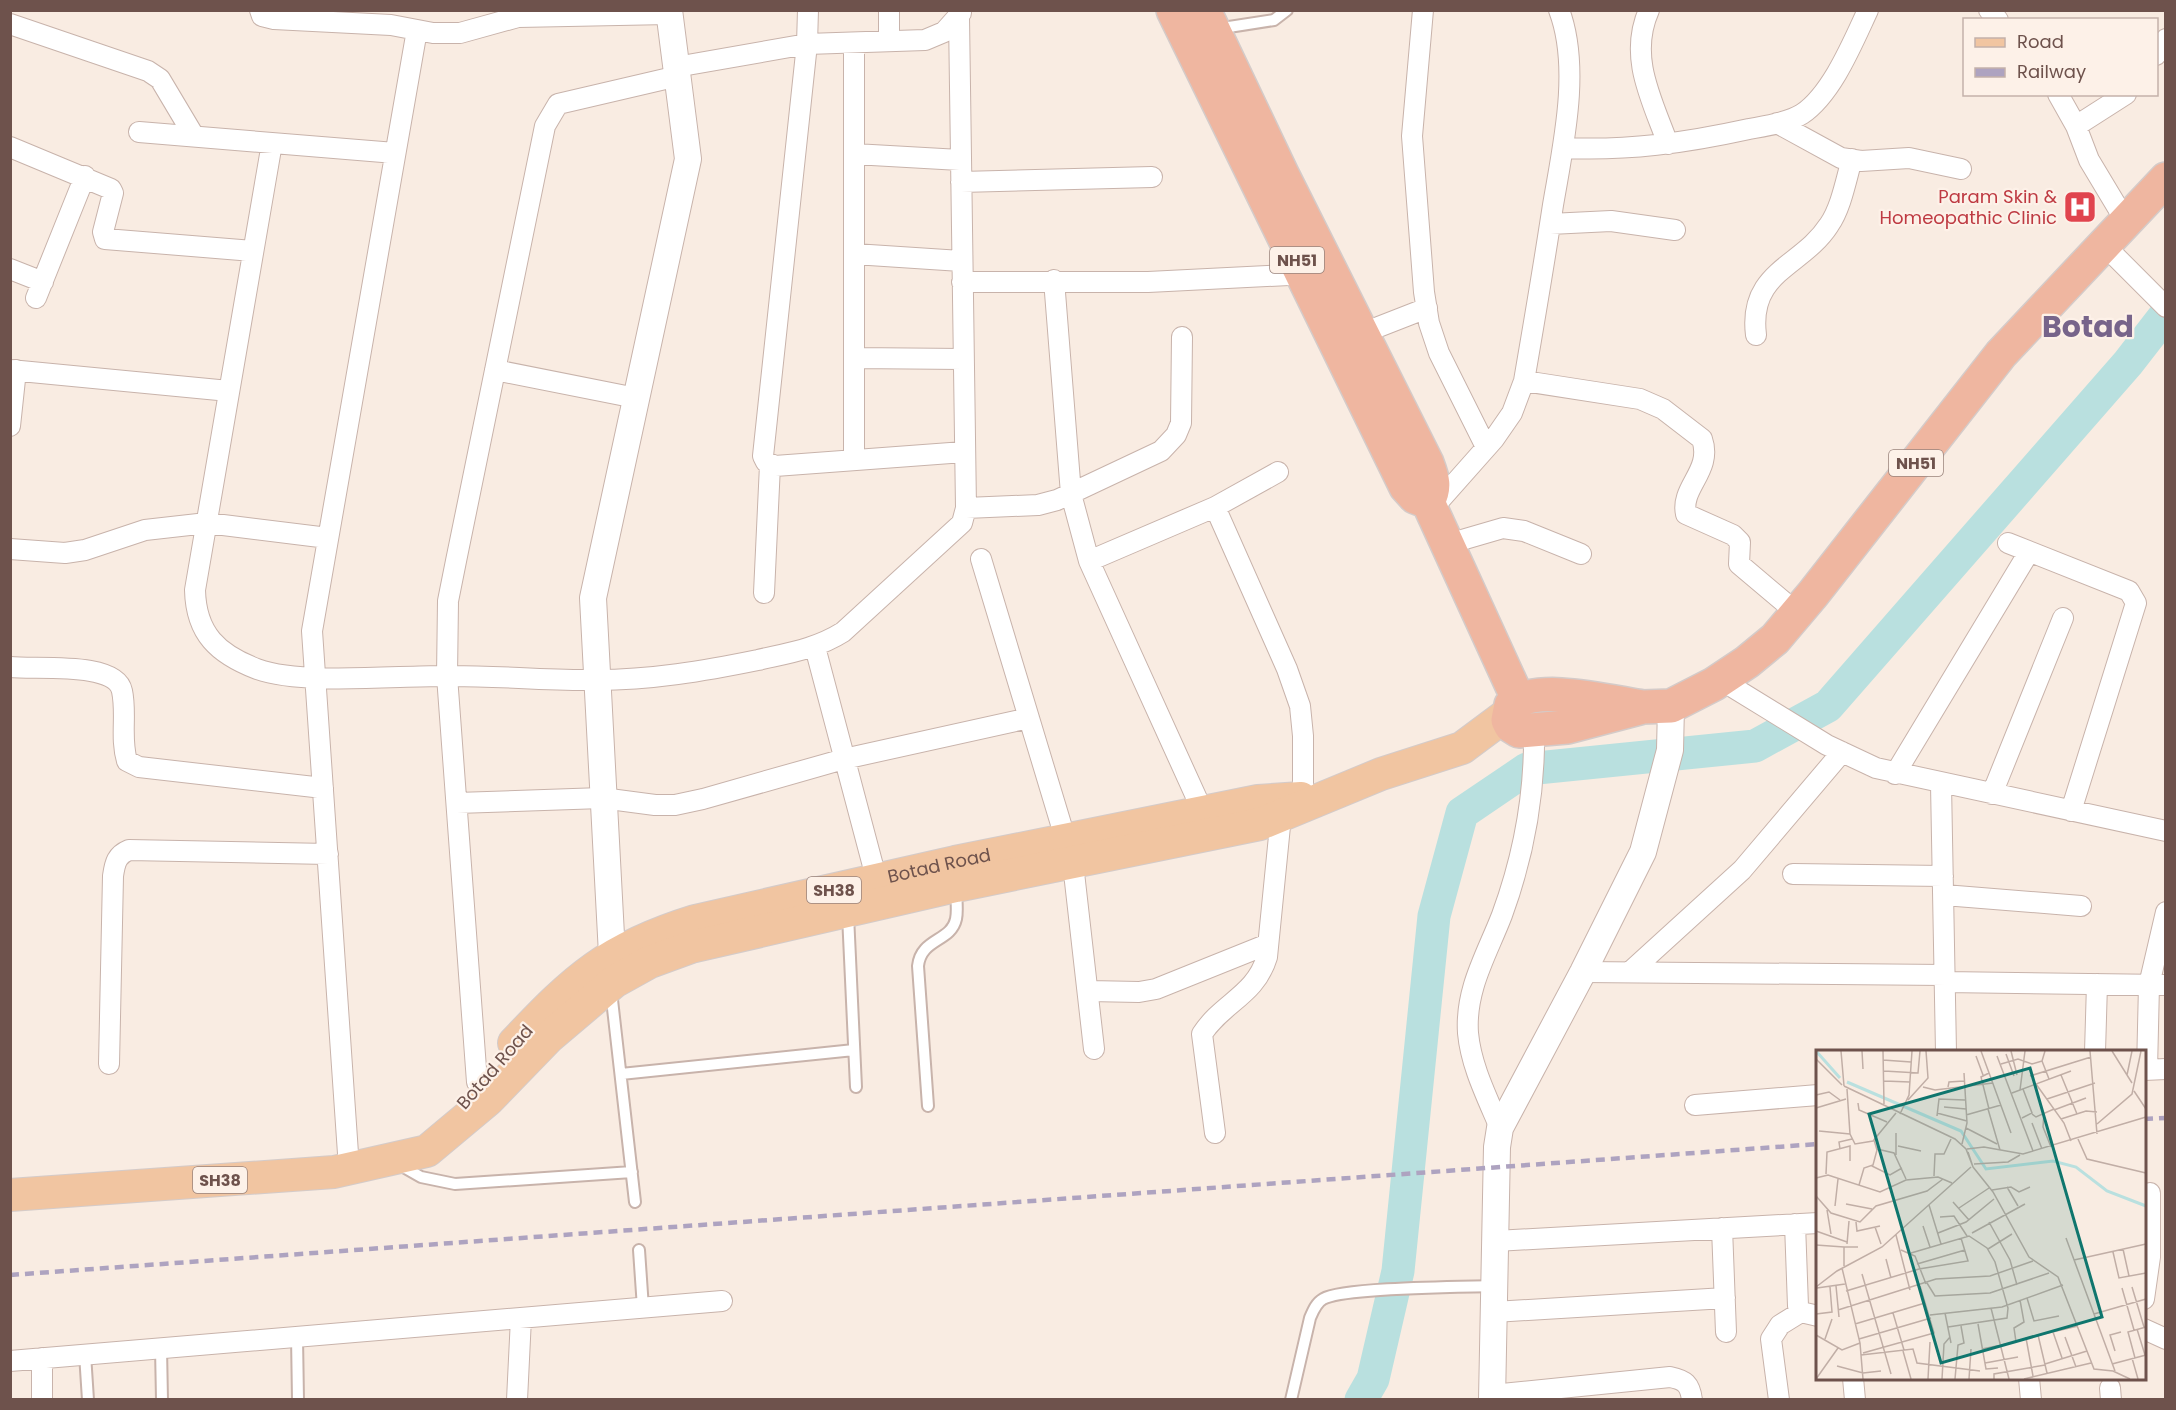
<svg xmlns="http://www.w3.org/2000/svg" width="2176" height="1410" font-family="Poppins,sans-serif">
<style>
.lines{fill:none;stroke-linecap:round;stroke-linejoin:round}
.river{stroke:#b9e0df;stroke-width:33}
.service-casing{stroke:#c8b3ab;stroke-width:14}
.minor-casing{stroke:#c8b3ab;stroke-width:22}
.tertiary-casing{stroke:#c8b3ab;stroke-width:28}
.primary-casing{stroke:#d4cbc9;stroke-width:34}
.trunk-casing{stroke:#d4cbc9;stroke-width:36}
.service{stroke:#fff;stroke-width:10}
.minor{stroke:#fff;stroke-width:20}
.tertiary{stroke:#fff;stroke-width:26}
.primary{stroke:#f1c5a1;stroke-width:32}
.trunk{stroke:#efb6a0;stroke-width:33}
.rail{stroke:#aea3c0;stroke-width:4.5;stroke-dasharray:9 6;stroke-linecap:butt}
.labels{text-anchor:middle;stroke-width:4.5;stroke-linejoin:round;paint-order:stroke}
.shield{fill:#fdf1e8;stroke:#99827b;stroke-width:1.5}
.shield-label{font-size:16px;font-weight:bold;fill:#6e524c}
.health-label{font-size:18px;fill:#be3a42;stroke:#fdf1e8;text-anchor:end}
.street-label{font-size:18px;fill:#6e524c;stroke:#fdf1e8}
.town-label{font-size:30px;font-weight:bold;fill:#77648a;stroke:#fdf1e8}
.inset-river{fill:none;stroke:#b9e0df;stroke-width:3}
.inset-road{fill:none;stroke:#c1aea6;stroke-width:1.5}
.view{fill:#0f766e;fill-opacity:0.15;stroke:#0f766e;stroke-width:3}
.inset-edge{fill:none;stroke:#6e524c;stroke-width:3}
</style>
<rect width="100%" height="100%" fill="#f9ece2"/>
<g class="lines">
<path class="river" d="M1361 1400 1373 1379 1398 1271 1434 916 1462 813 1527 769 1755 746 1828 706 2128 363 2166 314"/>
<defs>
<path id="service" d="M1216 29 1274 20 1287 10
M848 915 856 1087
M611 991 635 1202
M621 1074 854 1050
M928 1106 918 966C921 938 951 942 956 919 958 910 956 899 956 889
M400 1165 421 1177 455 1184 632 1172
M639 1250 643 1308
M297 1337 298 1400
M161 1348 162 1400
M85 1354 88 1400
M1291 1400 1310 1318C1313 1311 1316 1303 1323 1299 1343 1287 1465 1287 1495 1286"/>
<path id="minor" d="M260 10 262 16 274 19 391 25 433 33H460L518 17 669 14
M808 10 807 44 763 456 766 462 775 466 964 452
M1423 10 1412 136 1424 292 1429 323 1439 353 1486 447
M1649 10C1628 57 1652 100 1668 144
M1989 10 1998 20
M10 24 148 71 160 79 194 136
M889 41V10
M2156 55 2166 39
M676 67 807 44 925 40 944 32 961 13
M2058 94 2076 126 2089 160 2125 220
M1777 123 1841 158 1861 161 1909 158 1961 169
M2076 126 2126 94
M139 132 395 153
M272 143 195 590C196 634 218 654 257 669 301 685 392 676 442 676 493 675 545 681 596 680 651 680 704 671 758 660 788 653 816 649 843 632L962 523 966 508 959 17
M10 147 111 189 113 193 103 232 105 239 253 251
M1563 148C1628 151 1685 143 1749 129 1765 126 1788 123 1802 114 1832 94 1853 42 1868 10
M854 154 960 160
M961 182 1152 177
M1550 224 1611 221 1675 230
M2103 244 2166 307
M854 254 961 261
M10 269 43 282
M1054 280 1071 494 1089 561 1203 812
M962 282H1148L1309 274
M36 298 85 176
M1363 333 1427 308
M1756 335C1748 271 1802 267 1829 225 1841 208 1846 180 1852 159
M854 358 963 359
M10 370 229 391
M495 370 636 398
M1524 381 1640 399 1663 409 1702 439C1713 471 1680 487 1686 514L1733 535 1740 542 1739 564 1797 613
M10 426 16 370
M854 460V43
M1215 507 1287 669 1300 706 1303 736V798
M966 508 1038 505 1057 500 1161 451 1176 435 1181 423 1182 337
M1432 509 1494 439 1512 413 1524 381C1534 323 1544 264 1553 205 1563 146 1581 68 1559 10
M2008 543 2129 591 2136 603 2071 811
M1448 544 1503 528 1524 531 1581 554
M10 549 65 553 85 550 145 530 207 523 328 538
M981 559 1073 864 1094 1049
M1089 561 1215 507 1278 472
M764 593 770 465
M815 647 877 881
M10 667C36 670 116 661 122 691 127 714 120 738 127 761L139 767 323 788
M1721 680 1827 745 1876 768 2166 831
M1895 774 2029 552
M1941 784 1946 1052
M1992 794 2063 618
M457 803 602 798 655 805H675L703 799 844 759 1029 718
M1793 874 1943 876
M1944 895 2081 906
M1583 972 1945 975
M1630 972 1742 870 1842 752
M1945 982 2166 985
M1089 991 1139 992 1156 989 1268 944
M2095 1052 2097 984
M109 1064 113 876C115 862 117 855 129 850L328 854
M2144 1070 2166 1069
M2147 1070 2149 985 2166 912
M477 1082 447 676 448 601 456 561 545 126 558 104 678 76
M1695 1105 1818 1095
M1500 1128C1487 1097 1471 1066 1468 1033 1465 989 1487 954 1502 915 1524 855 1535 795 1534 731
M1215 1133 1202 1034C1223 1002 1255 996 1267 957L1281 816
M349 1168 312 631 417 30
M1795 1224 1798 1306 1801 1312 1818 1316
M1722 1228 1726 1332
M1496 1241 1818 1223
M2144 1299 2150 1257V1193
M1494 1312 1725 1298
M2144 1329 2166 1339
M42 1358V1400
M10 1361 722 1301
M1853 1378 1855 1400
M2029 1378 2031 1400
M2110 1388 2111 1400
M1492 1395 1670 1377C1685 1380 1690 1384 1692 1400
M517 1400 521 1318
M1779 1400 1771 1339 1780 1325 1801 1312"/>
<path id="tertiary" d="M613 973 593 598 688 159 669 10
M1492 1400 1497 1147 1500 1128 1583 972 1643 852 1670 750 1671 706"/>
<g id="primary">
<path id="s1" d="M514 1043C575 978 608 948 695 921L955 862 1258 801 1301 798"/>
<path d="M10 1195 334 1172 427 1151 488 1100 549 1037 614 982 650 962 691 947 956 886 1260 824 1381 774 1462 748 1509 713"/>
</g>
<path id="trunk" d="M1173 10 1406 487 1415 497 1428 502 1518 699
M1204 10 1282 174 1427 463C1433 479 1436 487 1428 502
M1643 707C1610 702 1537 683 1511 705L1508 720 1511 726 1519 731 1567 727 1643 707 1671 706 1714 684 1747 662 1775 639 1813 594 2001 354 2166 179"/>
</defs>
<use href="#service" class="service-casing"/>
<use href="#minor" class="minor-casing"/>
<use href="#tertiary" class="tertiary-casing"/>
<use href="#primary" class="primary-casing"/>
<use href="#trunk" class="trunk-casing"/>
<use href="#service" class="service"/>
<use href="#minor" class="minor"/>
<use href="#tertiary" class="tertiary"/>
<use href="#primary" class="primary"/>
<use href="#trunk" class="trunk"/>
<path class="rail" d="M2144 1119 2166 1118
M10 1275 1818 1144"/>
</g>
<defs>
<symbol id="hospital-square" viewBox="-11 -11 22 22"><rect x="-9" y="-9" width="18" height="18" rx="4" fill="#e0444e" stroke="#fdf1e8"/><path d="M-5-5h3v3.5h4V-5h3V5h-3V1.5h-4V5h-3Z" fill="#fff"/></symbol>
</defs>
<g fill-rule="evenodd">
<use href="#hospital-square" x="2061" y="188" width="38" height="38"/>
</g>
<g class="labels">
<g class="shield">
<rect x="1270" y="247" width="54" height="26" rx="4.5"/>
<rect x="1889" y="450" width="54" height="26" rx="4.5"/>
<rect x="807" y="877" width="54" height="26" rx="4.5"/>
<rect x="193" y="1167" width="54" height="26" rx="4.5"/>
</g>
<g class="shield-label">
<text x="1297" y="266">NH51</text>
<text x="1916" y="469">NH51</text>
<text x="834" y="896">SH38</text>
<text x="220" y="1186">SH38</text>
</g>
<g class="health-label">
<text x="2057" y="203">Param Skin &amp;<tspan x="2057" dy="21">Homeopathic Clinic</tspan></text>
</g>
<g class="street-label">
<text dy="6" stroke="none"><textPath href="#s1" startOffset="472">Botad Road</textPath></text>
<text transform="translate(495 1067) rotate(-49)" y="6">Botad Road</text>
</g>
<g class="town-label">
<text x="2088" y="337">Botad</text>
</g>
</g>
<g transform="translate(1816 1050)">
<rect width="330" height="330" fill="#f9ece2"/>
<path class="inset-river" d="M0 1 24 28M31 32 145 81 170 119 237 111 260 117 291 141 330 156"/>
<path class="inset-road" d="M25 1 28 36M46 1 47 19M67 1 68 54M165 1 195 83M195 1 201 25M229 1 226 11 233 29M274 1 281 84M296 1 316 33M190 4 198 26M160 6 167 25M181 6 217 101M0 9 26 35M67 10 95 12M185 14 202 9 216 14 226 11M68 21 102 23 104 1M245 25 261 64M311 25 316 1M214 26 275 7M68 31 94 32M220 34 248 73 255 91M28 36 139 89 150 99 157 117 152 102M107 37 119 40 177 33M132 37 133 32 148 31M31 39 34 84 39 94 57 91 80 63M204 40 209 1M318 41 330 59M196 43 255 21M0 45 13 42 24 50M231 49 279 33M92 50 112 28 110 1M42 53 43 60 71 72M128 57 150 59M0 58 30 49M172 59 184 100M173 59 165 27 173 23M238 60 270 48M121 63 151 71M228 63 227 77 235 97M84 64 93 45 96 1M216 64 220 67 238 59M150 65 185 55M121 66 123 49 149 50M206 68 216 63 207 39M245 69 270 61 281 62M216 73 226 99M281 74 316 44 325 1M150 78 181 94M3 81 34 84M80 83V105M262 89 271 109 330 123M146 94 151 73 148 23M82 96 105 101M24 99 23 92 36 89M61 99 78 103 90 129M151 99 168 97 207 104 330 67M158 114 192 112 204 105M56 116 74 125 86 118M157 117 177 142 213 207 242 227 278 319 297 321 314 329M10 124 11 102 34 96V111M118 126 119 104H128L135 89M0 128 12 125 64 142 90 130 122 127 136 133M43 135 48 118 57 115 61 100 58 90M191 137 202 156M176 140 195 137 203 142 214 137M0 146 15 163 44 172 60 156 111 141 127 129M137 152 153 170M30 154 56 159M113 155 125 194M19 156 22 129M143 158 173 138M11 160 15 184M124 167 138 166 151 186M40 172 41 181 64 176M173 172 194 210 201 235M107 176 114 197M59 177 65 194M0 181 31 192M122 183 150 172 178 149M156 183 209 154M80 185 94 240M250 188 299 321M31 194 33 171M0 195 28 197M172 199 196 184M307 199 313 226M85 200 99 206 110 234M297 202 303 228 330 223M95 203 153 186 171 198 179 212 192 258 191 268 132 277M70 209 75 228M258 210 330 194M101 214 149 200M28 216V197H42M26 218 44 293 47 329M46 224 75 324M111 233 119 246 174 243 233 223M20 236 23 267M0 237 21 221 66 197 155 117M316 237 328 277M1 238 29 234M306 238 318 280M30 241 103 219 152 211 145 188M211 248 218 271 243 266M175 258 193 329M22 260 120 229 174 226 217 211M77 263 88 300M129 263 135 293M0 264 16 262 14 237M278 264 330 249M114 265 186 257 247 235M39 274 109 253M162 274 170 319 182 318M321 279 329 305M237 282 246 308M0 285 26 300 44 293M222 285 231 323M249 287 260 317M9 289 16 269M43 289 115 268M166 299 200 292 198 278 208 272 204 250M87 301 95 329M299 301 294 285 305 282M47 303 118 283 104 236M45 305 97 299 101 313 164 321M316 308 322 329M319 308 312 282 330 277M169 313 202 307M229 314 271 301M296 314 330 305M21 316 47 323 65 321M217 326 210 288 262 276M0 329 22 298M112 329 114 292M126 329 128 294 134 287M139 329 142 295 148 293 145 276M153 329 155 299M178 329V324L229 315M208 329 275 313"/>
<path class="view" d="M214 18 286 267 125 313 53 64Z"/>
<rect width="330" height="330" class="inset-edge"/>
</g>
<rect width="2176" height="1410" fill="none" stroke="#6e524c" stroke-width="24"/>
<rect x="1963" y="18" width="195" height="78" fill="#fdf1e8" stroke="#c4b1aa" stroke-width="1.5"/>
<rect x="1975" y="38" width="30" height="9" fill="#f1c5a1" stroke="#c4b1aa" stroke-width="1.5"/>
<text x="2017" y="48" font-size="18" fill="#6e524c">Road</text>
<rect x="1975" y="68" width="30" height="9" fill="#aea3c0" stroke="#c4b1aa" stroke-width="1.5"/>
<text x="2017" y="78" font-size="18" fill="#6e524c">Railway</text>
</svg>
